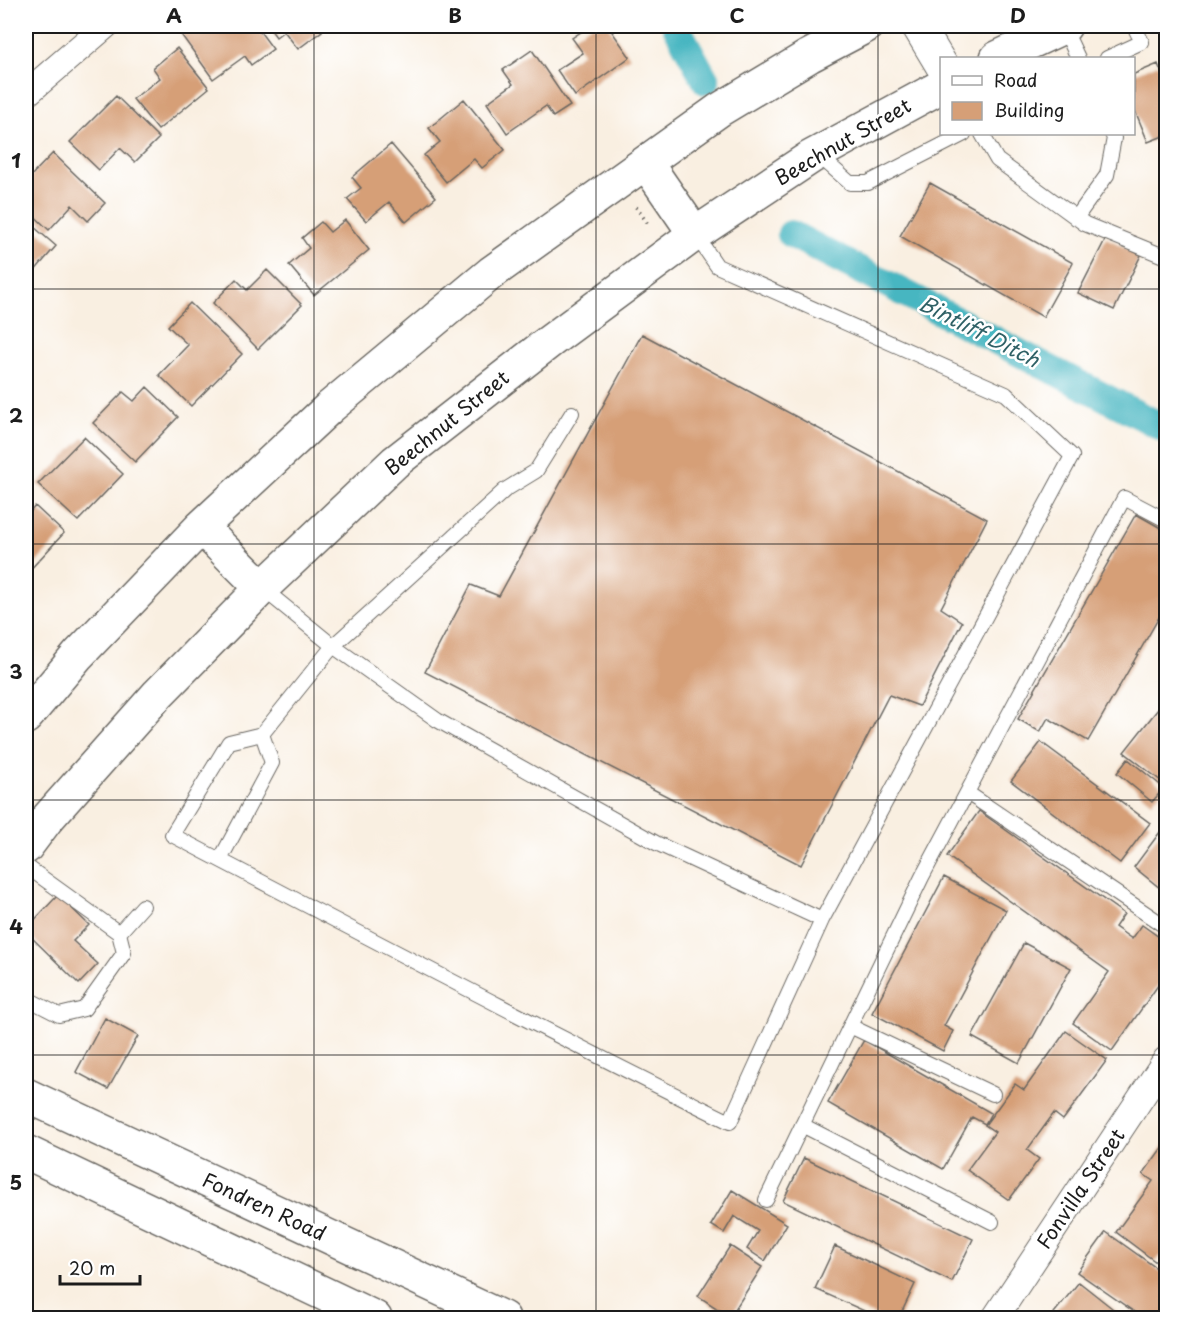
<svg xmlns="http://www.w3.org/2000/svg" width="1192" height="1344" font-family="'Playpen Sans',sans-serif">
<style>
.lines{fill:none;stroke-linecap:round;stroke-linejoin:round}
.canal{stroke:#47b6c1;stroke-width:28}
.building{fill:#d69f77}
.service-casing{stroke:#696661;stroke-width:16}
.minor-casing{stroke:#696661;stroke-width:28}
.tertiary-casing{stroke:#696661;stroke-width:34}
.secondary-casing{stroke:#696661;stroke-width:36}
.path{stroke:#696661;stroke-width:4;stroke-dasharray:1.5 4.5;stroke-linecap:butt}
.service{stroke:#fff;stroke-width:14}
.minor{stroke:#fff;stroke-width:26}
.tertiary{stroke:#fff;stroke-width:32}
.secondary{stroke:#fff;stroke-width:33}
.grid{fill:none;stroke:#1c1c1c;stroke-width:1.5;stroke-opacity:0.55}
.labels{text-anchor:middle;stroke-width:5;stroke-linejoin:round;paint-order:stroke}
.street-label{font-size:20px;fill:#1c1c1c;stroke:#fff}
.water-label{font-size:21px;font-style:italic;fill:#2f6166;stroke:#fff}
.neatline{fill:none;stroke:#1c1c1c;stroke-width:2}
.grid-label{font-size:20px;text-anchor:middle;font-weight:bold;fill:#1c1c1c}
</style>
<rect width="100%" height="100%" fill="#fff"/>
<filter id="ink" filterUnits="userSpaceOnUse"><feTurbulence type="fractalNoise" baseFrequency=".0167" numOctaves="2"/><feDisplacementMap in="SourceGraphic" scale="12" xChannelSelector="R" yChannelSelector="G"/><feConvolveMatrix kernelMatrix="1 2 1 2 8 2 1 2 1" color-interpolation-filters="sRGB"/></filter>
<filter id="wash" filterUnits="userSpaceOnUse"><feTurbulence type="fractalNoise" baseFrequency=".008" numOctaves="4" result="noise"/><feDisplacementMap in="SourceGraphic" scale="24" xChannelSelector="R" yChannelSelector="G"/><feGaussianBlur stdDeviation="1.35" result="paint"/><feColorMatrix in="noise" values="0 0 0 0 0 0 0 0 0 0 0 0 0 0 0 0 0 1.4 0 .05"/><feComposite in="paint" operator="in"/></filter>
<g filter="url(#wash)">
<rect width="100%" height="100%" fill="#f9efe1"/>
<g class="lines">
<path class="canal" d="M676 26 706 81
M791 234 1166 429"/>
</g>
<g id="blocks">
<path class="building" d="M175 26H207L209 29 214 26H256L273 49 251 65 245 56 213 79Z
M268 26H318L322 31 298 49 284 31 276 37Z
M590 26H608L630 57 575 96 557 70 583 53 572 38Z
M177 48 209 88 158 130 133 99 160 78 153 68Z
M532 50 570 106 553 117 546 106 507 133 487 103 513 84 503 70Z
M1158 64 1166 84V135L1148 142 1134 108V74Z
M116 96 159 138 135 162 120 148 99 170 70 142Z
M464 99 505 150 482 168 474 159 446 182 424 155 440 142 429 128Z
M391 144 436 197 406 222 389 202 366 221 347 199 361 188 352 177Z
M53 153 105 203 88 221 72 205 49 230 26 208V181Z
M930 183 1073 263 1043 317 900 236Z
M26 220 56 246 26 281Z
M345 220 369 250 314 295 289 265 309 248 302 238 321 222 330 232Z
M1106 238 1141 255 1114 310 1078 293Z
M267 270 302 305 258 349 213 303 236 279 247 290Z
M190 303 242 354 191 406 159 375 188 345 168 326Z
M642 334 987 519 941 608 962 622 919 706 889 695 801 865 425 672 471 585 499 596Z
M147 387 178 417 135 462 93 423 123 392 134 401Z
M84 437 123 474 78 521 38 484Z
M35 506 64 533 26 574V517Z
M1136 514 1166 531V605L1088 741 1048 718 1040 732 1018 719Z
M1166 699V775L1161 781 1124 752Z
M1041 742 1150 823 1120 863 1011 781Z
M1128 759 1164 788 1152 802 1117 773Z
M979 811 1124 914 1115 927 1132 939 1142 925 1166 942V974L1112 1051 1073 1023 1109 972 947 856Z
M1166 824V893L1134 867Z
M944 877 1006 910 944 1026 953 1031 943 1051 872 1013Z
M58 895 89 925 73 941 98 964 79 984 26 932V929Z
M1024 943 1071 968 1019 1063 972 1037Z
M105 1018 138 1036 108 1089 76 1072Z
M1066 1031 1107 1060 1063 1120 1054 1113 1027 1150 1039 1159 1009 1200 967 1170 995 1132 985 1125 1015 1084 1024 1090Z
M864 1040 991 1113 985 1124 972 1117 943 1169 828 1103Z
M1166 1142V1248L1156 1262 1116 1232 1153 1181 1143 1174Z
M804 1158 973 1239 952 1282 783 1201Z
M732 1190 787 1224 765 1261 747 1249 758 1231 734 1216 724 1233 711 1225Z
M1106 1232 1166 1275V1318H1143L1077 1272Z
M730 1246 762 1267 730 1317 698 1296Z
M835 1246 915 1284 899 1318H880L815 1289Z
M1079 1282 1117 1312 1112 1318H1050Z"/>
</g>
</g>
<g filter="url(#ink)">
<use href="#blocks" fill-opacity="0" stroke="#696661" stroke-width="1.5"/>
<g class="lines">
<defs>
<path id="service" d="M1063 26 1078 58
M1107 58 1142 42 1134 26
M982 134 997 160 1085 224 1166 257
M817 154 850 183H868L964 134
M1076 218 1107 175 1114 138 1112 134
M262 588 333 646 437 720 656 843 822 920
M262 734 333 646 505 490 536 471 572 413
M969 794 1166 927
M220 860 272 763 262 734 229 742 172 835C358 932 543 1030 730 1122L822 920 1072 456 1006 394 717 266 695 234
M26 866 119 933 124 953 84 1009 59 1015 26 998
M119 933 143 906
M850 1026 993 1094
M802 1125 992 1222
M766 1200 922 877 1124 498 1166 520"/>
<path id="minor" d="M26 94 105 26
M995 1318 1166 1060"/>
<path id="tertiary" d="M918 26 942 66"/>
<path id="secondary" d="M997 58 1065 26
M646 163 695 234
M201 527 262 588
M26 717 78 655 201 527 330 407 491 273 719 110 809 56 866 26
M26 847 47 819 158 694 262 588 395 462 549 342 695 234 811 157 942 86
M26 1095 503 1318
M26 1152 375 1318"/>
</defs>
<use href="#service" class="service-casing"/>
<use href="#minor" class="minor-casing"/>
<use href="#tertiary" class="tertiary-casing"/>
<use href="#secondary" class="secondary-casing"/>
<path class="path" d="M636 207 647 223"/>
<use href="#service" class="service"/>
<use href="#minor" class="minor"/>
<use href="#tertiary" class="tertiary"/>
<use href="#secondary" class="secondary"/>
</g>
</g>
<path class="grid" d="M314 26V1318M596 26V1318M878 26V1318M26 289H1166M26 544H1166M26 800H1166M26 1055H1166"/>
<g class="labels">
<g class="street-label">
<text transform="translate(843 142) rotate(-30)" y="7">Beechnut Street</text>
<text transform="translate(447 423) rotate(-39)" y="7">Beechnut Street</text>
<text transform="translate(1081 1189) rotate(-56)" y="7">Fonvilla Street</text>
<text transform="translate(264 1207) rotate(25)" y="7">Fondren Road</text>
</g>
<g class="water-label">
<text transform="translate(979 332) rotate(27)" y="7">Bintliff Ditch</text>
</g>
</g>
<rect width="1192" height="1344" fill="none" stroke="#fff" stroke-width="66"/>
<rect x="940" y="57" width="195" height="78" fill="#ffffff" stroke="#a4a4a4" stroke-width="1.5"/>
<rect x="952" y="76" width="30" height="9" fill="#ffffff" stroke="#a4a4a4" stroke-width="1.5"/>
<text x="994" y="87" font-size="18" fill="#1c1c1c">Road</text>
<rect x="952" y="102" width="30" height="18" fill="#d69f77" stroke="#a4a4a4" stroke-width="1.5"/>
<text x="994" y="117" font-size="18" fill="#1c1c1c">Building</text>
<path d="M60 1275v9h80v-9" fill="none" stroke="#1c1c1c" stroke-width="3"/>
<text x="69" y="1275" font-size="18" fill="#1c1c1c" stroke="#ffffff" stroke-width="4.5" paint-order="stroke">20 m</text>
<rect x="33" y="33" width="1126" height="1278" class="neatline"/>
<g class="grid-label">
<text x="174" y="23">A</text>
<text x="455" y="23">B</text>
<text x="737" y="23">C</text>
<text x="1018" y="23">D</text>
<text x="16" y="168">1</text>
<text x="16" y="423">2</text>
<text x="16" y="679">3</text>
<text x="16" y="934">4</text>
<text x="16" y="1190">5</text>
</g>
</svg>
